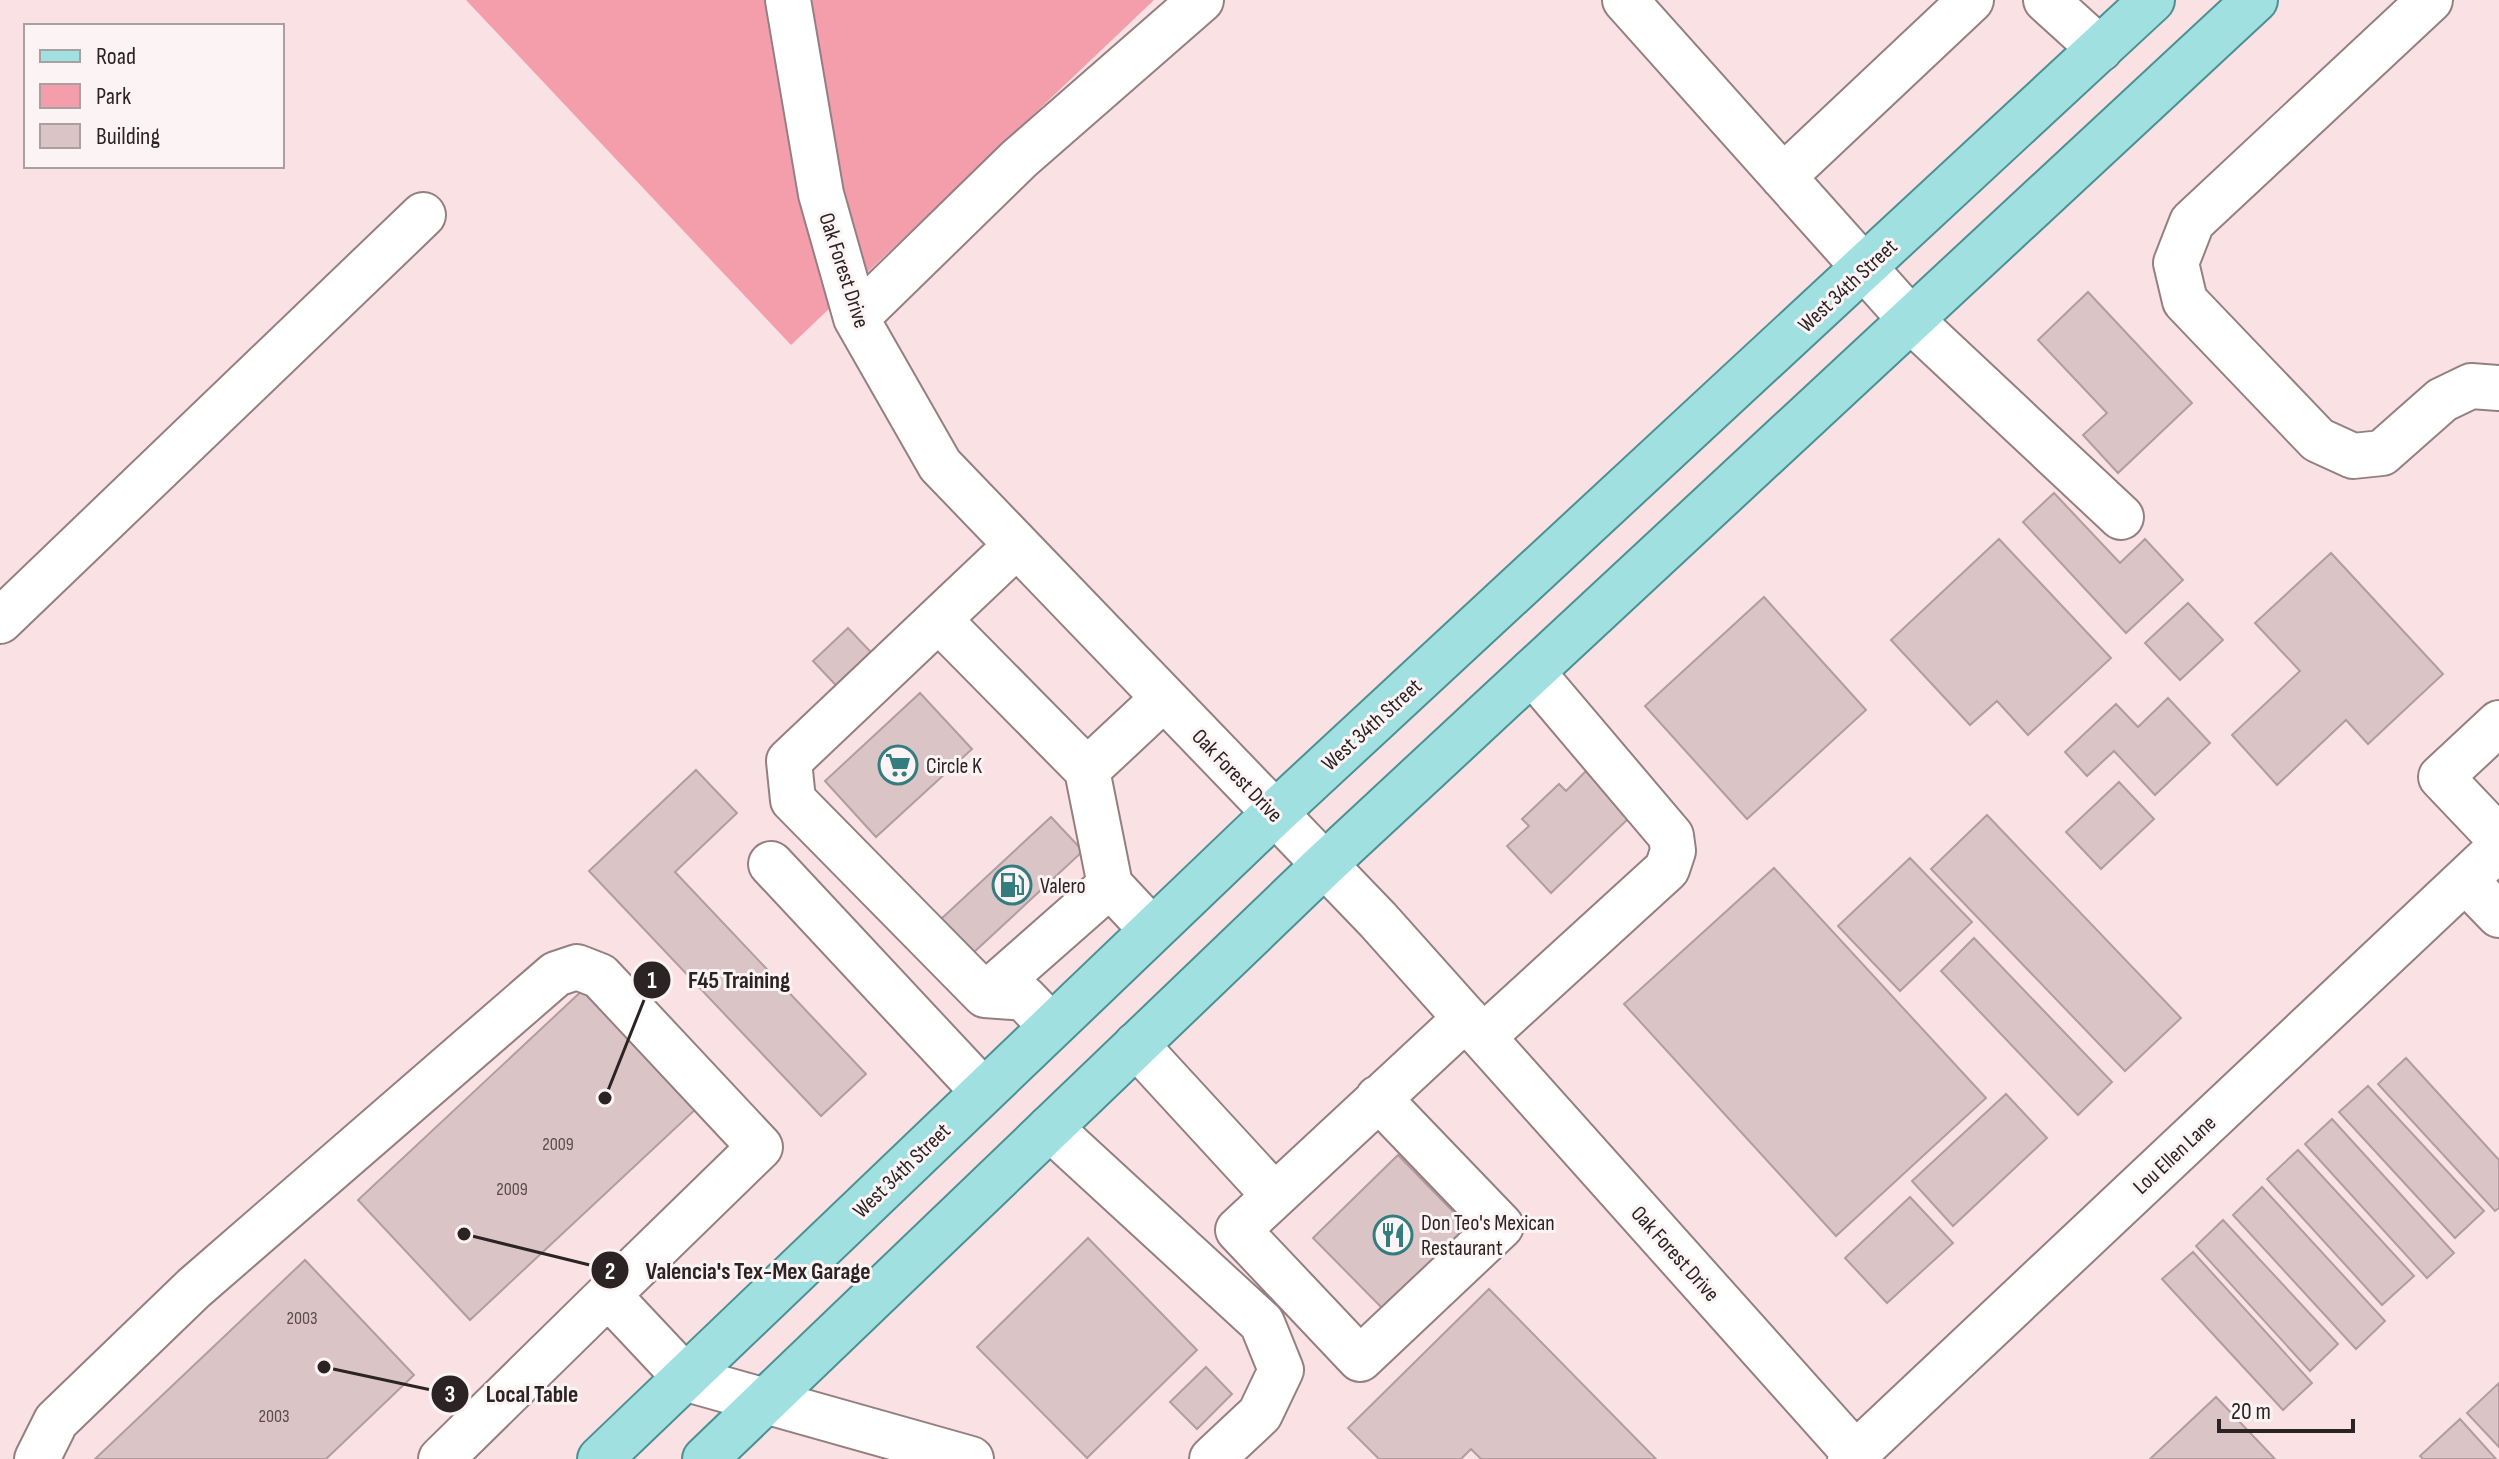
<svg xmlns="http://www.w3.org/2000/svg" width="2499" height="1459" font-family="'Sofia Sans Condensed',sans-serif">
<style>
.green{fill:#f49dab}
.building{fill:#dbc4c6;stroke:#b29c9f;stroke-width:2}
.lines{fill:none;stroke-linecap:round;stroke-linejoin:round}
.minor-casing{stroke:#947f81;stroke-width:48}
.major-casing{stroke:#4d9091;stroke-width:48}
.minor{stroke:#fff;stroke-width:44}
.major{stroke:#a0e0e0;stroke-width:44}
.labels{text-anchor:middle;stroke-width:6;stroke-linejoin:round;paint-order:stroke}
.number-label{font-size:18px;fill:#574b4c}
.street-label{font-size:22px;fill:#2b2324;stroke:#fcf3f4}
.poi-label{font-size:22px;fill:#2b2324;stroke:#fcf3f4;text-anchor:start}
.leader{fill:none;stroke:#2b2324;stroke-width:3}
.callout-dot{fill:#2b2324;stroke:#fcf3f4;stroke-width:3}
.mark-label{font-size:24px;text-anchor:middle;font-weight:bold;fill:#fff}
.callout-label{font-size:24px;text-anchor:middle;font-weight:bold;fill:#2b2324;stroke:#fcf3f4;stroke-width:6;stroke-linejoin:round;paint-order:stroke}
</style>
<rect width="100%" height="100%" fill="#f9e1e4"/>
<path class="green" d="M466 0H1154L791 345Z"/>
<path class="building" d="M2088 292 2192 403 2118 473 2083 435 2107 413 2038 340Z
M2054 493 2120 563 2145 539 2183 580 2126 633 2023 522Z
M1999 539 2111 658 2028 735 1997 701 1970 725 1891 640Z
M2331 553 2443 674 2368 744 2346 720 2277 785 2232 735 2300 671 2255 623Z
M1764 597 1866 710 1747 819 1645 706Z
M2188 603 2223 640 2180 680 2145 643Z
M848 628 883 665 848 698 813 661Z
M920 693 972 749 876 837 825 781Z
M2168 698 2210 743 2155 795 2114 751 2087 776 2065 752 2116 704 2138 727Z
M696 770 737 813 675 872 866 1074 821 1116 589 871Z
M1586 771 1630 817 1551 893 1507 846 1529 826 1522 819 1559 784 1566 791Z
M2119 782 2154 819 2101 869 2066 832Z
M1987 815 2181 1018 2125 1071 1931 869Z
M1051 817 1083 851 973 953 941 919Z
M1910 858 1972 922 1900 991 1838 926Z
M1774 868 1986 1098 1836 1236 1624 1004Z
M1974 938 2112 1082 2078 1115 1941 971Z
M586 987 698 1107 470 1320 358 1200Z
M2406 1058 2499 1160V1208L2495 1211 2378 1084Z
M2368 1086 2484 1211 2455 1238 2339 1112Z
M2006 1094 2047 1138 1953 1226 1912 1181Z
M2332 1119 2454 1253 2427 1278 2305 1144Z
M2298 1150 2414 1276 2382 1305 2267 1179Z
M1398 1155 1472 1231 1388 1314 1313 1238Z
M2262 1187 2385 1321 2356 1349 2233 1215Z
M1910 1197 1953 1243 1887 1303 1845 1258Z
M2223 1220 2338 1344 2310 1371 2196 1246Z
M1088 1238 1197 1350 1087 1458 977 1347Z
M2193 1252 2312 1383 2283 1410 2162 1279Z
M305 1260 414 1375 326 1459H95Z
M1489 1289 1656 1459H1481L1471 1449 1461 1459H1379L1348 1428Z
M1206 1367 1232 1394 1197 1429 1170 1402Z
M2499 1383V1447L2467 1413Z
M2216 1397 2275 1459H2150Z
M2460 1419 2496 1459H2423L2420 1456Z"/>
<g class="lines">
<defs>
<path id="minor" d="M788 0 821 194 856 318 940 465 1378 920 1860 1459
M1625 0 1912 321 2121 517
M2046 0 2100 49
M2430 0 2192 222 2176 263 2185 301 2318 440 2353 456 2382 453 2442 400 2471 386 2499 388
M1783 177 1971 0
M856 318 1019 159 1201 0
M0 621 423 215
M940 621 1087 770
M2499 723 2441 777 2499 838
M771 864 983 1091
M2465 880 2499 915
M1110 885 1087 770 1164 698
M985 995 793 800 789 761 1017 545
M1051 1026 1024 998 985 995 1110 885 1152 930
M1483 1037 1667 869 1673 851 1671 836 1532 672
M1136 1045 1274 1195
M1378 1098 1501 1226 1360 1359 1238 1230 1466 1018
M1050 1128 1262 1323 1281 1370 1260 1414 1212 1459
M37 1459 56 1421 194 1288 556 974 577 967 600 976 760 1147 608 1295
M441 1459 608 1295 687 1379 971 1459
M1850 1459 2499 848"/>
<path id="major" d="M600 1459 1275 813 2152 0
M705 1459 1324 865 2255 0"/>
</defs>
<use href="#minor" class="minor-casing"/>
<use href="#major" class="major-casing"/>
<use href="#minor" class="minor"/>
<use href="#major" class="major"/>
</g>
<defs>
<symbol id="supermarket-ring" viewBox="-11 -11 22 22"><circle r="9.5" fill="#fcf3f4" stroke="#347d7e" stroke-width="1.5"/><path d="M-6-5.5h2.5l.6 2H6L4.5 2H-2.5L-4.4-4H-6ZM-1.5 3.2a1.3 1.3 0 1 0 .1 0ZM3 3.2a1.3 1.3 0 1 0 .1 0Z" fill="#347d7e"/></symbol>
<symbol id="fuel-ring" viewBox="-11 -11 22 22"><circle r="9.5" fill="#fcf3f4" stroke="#347d7e" stroke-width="1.5"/><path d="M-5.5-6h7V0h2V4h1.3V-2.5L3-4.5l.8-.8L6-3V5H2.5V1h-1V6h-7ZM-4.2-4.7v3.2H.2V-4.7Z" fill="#347d7e"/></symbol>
<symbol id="restaurant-ring" viewBox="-11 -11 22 22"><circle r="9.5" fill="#fcf3f4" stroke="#347d7e" stroke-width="1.5"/><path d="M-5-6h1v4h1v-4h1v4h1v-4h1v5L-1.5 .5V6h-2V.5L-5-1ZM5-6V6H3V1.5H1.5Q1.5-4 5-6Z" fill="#347d7e"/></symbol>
</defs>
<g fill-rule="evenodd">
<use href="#supermarket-ring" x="876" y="743" width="44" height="44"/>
<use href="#fuel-ring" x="990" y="863" width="44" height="44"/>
<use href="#restaurant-ring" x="1371" y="1213" width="44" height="44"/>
</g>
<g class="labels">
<g class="number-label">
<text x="558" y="1150">2009</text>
<text x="512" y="1195">2009</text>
<text x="302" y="1324">2003</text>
<text x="274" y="1422">2003</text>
</g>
<g class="street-label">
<text transform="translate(845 270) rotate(72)" y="8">Oak Forest Drive</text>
<text transform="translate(1847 285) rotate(-43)" y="8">West 34th Street</text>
<text transform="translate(1371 724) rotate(-42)" y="8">West 34th Street</text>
<text transform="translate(1238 775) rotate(46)" y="8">Oak Forest Drive</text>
<text transform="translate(2174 1154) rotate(-43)" y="8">Lou Ellen Lane</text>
<text transform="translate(901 1170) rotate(-44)" y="8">West 34th Street</text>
<text transform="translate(1676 1253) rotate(48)" y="8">Oak Forest Drive</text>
</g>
<g class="poi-label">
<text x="926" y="773">Circle K</text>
<text x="1040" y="893">Valero</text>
<text x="1421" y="1230">Don Teo's Mexican<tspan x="1421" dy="25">Restaurant</tspan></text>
</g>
</g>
<path class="leader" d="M605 1098L652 980M464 1234L610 1270M324 1367L450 1394"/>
<g class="callout-dot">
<circle cx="605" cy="1098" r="8"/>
<circle cx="464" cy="1234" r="8"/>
<circle cx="324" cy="1367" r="8"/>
<circle cx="652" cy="980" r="20"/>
<circle cx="610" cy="1270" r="20"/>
<circle cx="450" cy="1394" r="20"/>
</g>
<g class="mark-label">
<text x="652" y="988">1</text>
<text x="610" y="1279">2</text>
<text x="450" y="1402">3</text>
</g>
<g class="callout-label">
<text x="739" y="988">F45 Training</text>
<text x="758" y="1279">Valencia's Tex-Mex Garage</text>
<text x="532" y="1402">Local Table</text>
</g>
<rect x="24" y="24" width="260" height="144" fill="#fcf3f4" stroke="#a8a0a1" stroke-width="2"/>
<rect x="40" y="50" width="40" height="12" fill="#a0e0e0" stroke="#a8a0a1" stroke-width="2"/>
<text x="96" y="64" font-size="24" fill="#2b2324">Road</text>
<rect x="40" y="84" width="40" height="24" fill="#f49dab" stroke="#a8a0a1" stroke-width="2"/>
<text x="96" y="104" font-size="24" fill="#2b2324">Park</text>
<rect x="40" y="124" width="40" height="24" fill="#dbc4c6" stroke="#a8a0a1" stroke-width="2"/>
<text x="96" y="144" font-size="24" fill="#2b2324">Building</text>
<path d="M2219 1419v12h134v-12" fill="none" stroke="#2b2324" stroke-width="4"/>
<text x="2231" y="1419" font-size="24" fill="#2b2324" stroke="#fcf3f4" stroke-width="6" paint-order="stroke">20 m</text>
</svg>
